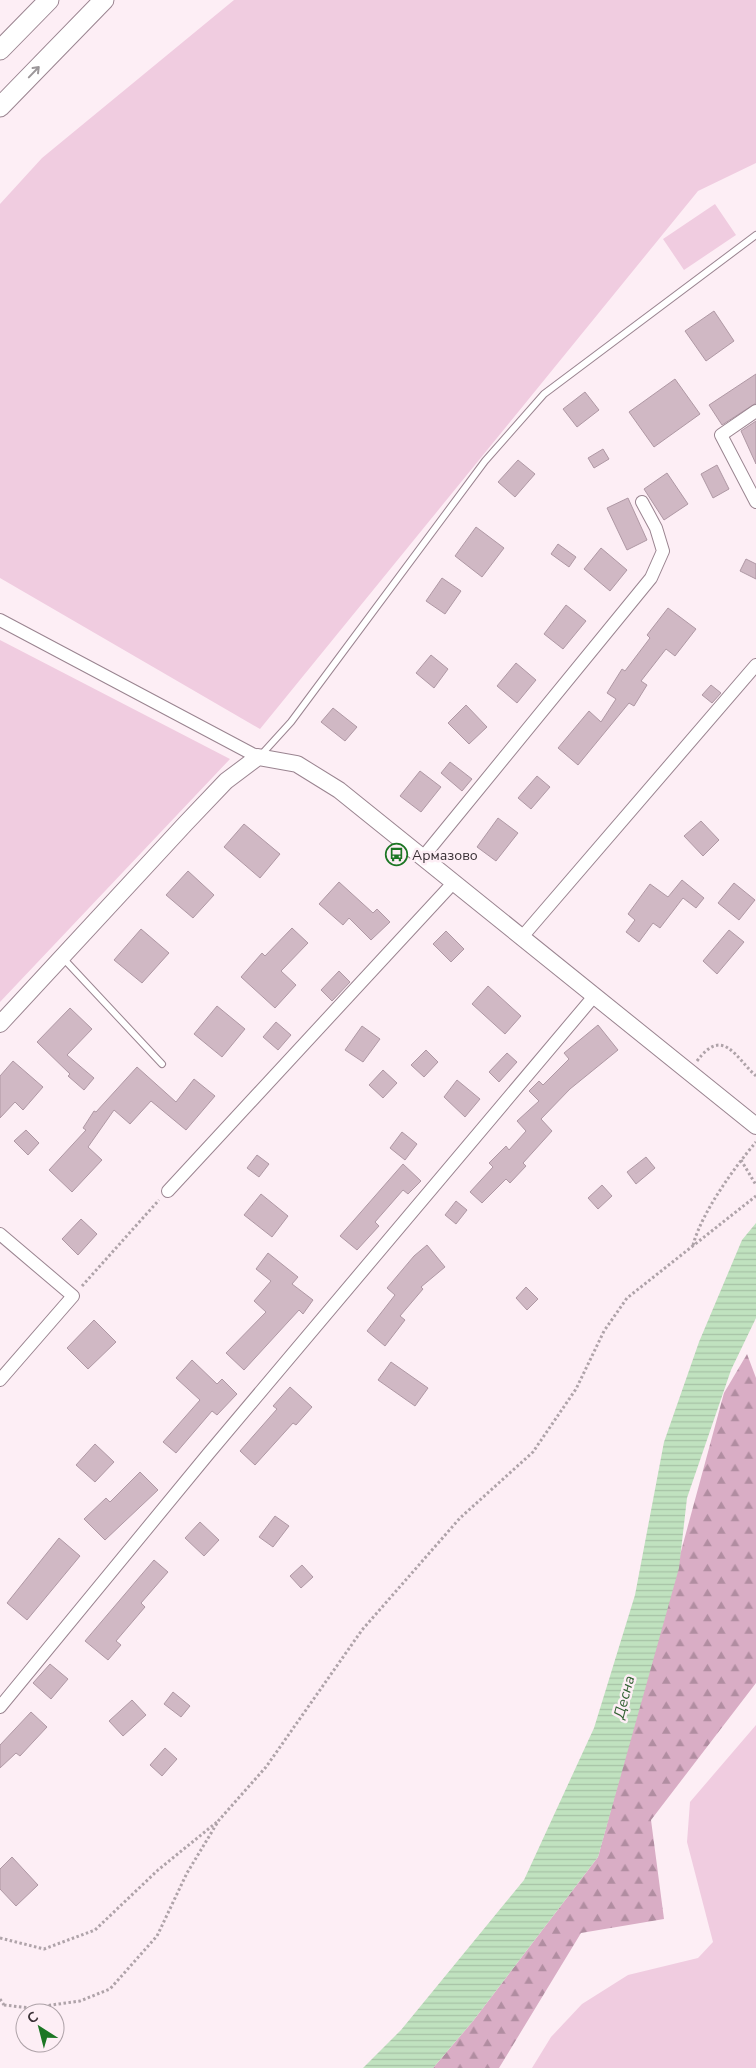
<svg xmlns="http://www.w3.org/2000/svg" width="756" height="2068" font-family="'Nunito Sans',sans-serif">
<style>
.grass{fill:#f0cce0}
.forest{fill:url(#forest-firs)}
.water{fill:url(#water-rules)}
.building{fill:#d0b8c4;stroke:#af98a4}
.lines{fill:none;stroke-linecap:round;stroke-linejoin:round}
.service-casing{stroke:#9a8490;stroke-width:8}
.minor-casing{stroke:#9a8490;stroke-width:14}
.tertiary-casing{stroke:#9a8490;stroke-width:18}
.secondary-casing{stroke:#9a8490;stroke-width:21}
.path{stroke:#afa3a9;stroke-width:3;stroke-dasharray:2.5 2.5;stroke-linecap:butt}
.service{stroke:#fff;stroke-width:6}
.minor{stroke:#fff;stroke-width:12}
.tertiary{stroke:#fff;stroke-width:16}
.secondary{stroke:#fff;stroke-width:19}
.oneway{stroke:#9c979a}
.labels{text-anchor:middle;stroke-width:5;stroke-linejoin:round;paint-order:stroke}
.poi-label{font-size:14px;fill:#382f34;stroke:#fdeef5;text-anchor:start}
.water-label{font-size:15px;font-style:italic;fill:#326132;stroke:#fdeef5}
</style>
<defs>
<pattern id="forest-firs" width="22" height="20" patternUnits="userSpaceOnUse" patternTransform="scale(1.25)"><rect width="22" height="20" fill="#d9adc5"/><path d="M5 1l3.5 6h-7zM16 11l3.5 6h-7z" fill="#b18da1"/></pattern>
<pattern id="water-rules" width="6" height="5" patternUnits="userSpaceOnUse" patternTransform="scale(1.25)"><rect width="6" height="5" fill="#c0e2bf"/><path d="M0 2.5h6" fill="none" stroke="#a6c2a5"/></pattern>
</defs>
<rect width="100%" height="100%" fill="#fdeef5"/>
<path class="grass" d="M234 0H756V163L698 191 260 729 0 578V204L42 158Z
M715 204 736 235 684 270 663 239Z
M0 640 230 759 0 1002Z
M756 1725V2068H532L551 2037 582 2004 628 1975 698 1958 713 1942 687 1842 690 1802Z"/>
<path class="forest" d="M747 1354 756 1378V1683L651 1820 664 1919 581 1933 499 2068H433L473 2021 598 1857 724 1393Z"/>
<path class="water" d="M756 1223V1318L731 1370 687 1498 679 1568 598 1857 473 2021 433 2068H363L401 2030 524 1880 594 1728 635 1595 664 1442 699 1342 742 1240Z"/>
<path class="building" d="M714 311 734 341 706 361 685 331Z
M756 374V403L722 425 709 405Z
M675 379 700 414 654 447 629 412Z
M585 392 599 410 577 427 563 409Z
M756 421V464L741 431Z
M603 449 609 459 594 468 588 458Z
M518 460 535 474 515 497 498 482Z
M717 465 729 489 713 498 701 474Z
M667 473 688 504 664 520 644 489Z
M628 498 647 540 627 550 607 508Z
M476 527 504 548 482 577 455 556Z
M558 544 576 557 569 567 551 554Z
M601 548 627 570 610 591 584 569Z
M746 559 756 564V579L740 571Z
M442 578 461 591 445 614 426 601Z
M566 605 586 621 563 649 544 634Z
M668 608 696 629 675 656 666 649 641 681 647 685 634 706 629 703 578 765 558 748 589 711 601 722 616 699 607 693 622 669 625 671 650 638 647 635Z
M431 655 448 669 434 688 416 673Z
M516 663 536 680 517 703 497 686Z
M711 685 721 693 712 703 702 695Z
M466 705 487 727 469 744 448 723Z
M333 708 357 727 345 741 321 722Z
M450 762 472 779 462 791 441 773Z
M420 771 441 787 421 812 400 796Z
M537 776 550 787 531 809 518 798Z
M498 818 518 833 496 861 477 847Z
M701 821 719 840 703 856 684 836Z
M244 824 280 854 260 878 224 847Z
M188 871 214 895 193 918 166 895Z
M682 880 704 898 696 908 683 898 660 928 653 923 639 942 626 932 635 920 628 914 650 884 668 897Z
M339 882 373 913 377 909 390 922 371 940 349 918 343 925 319 904Z
M734 883 755 900 739 920 718 903Z
M292 928 308 943 281 971 296 985 275 1008 241 977 262 953 265 956Z
M141 929 169 953 142 983 114 960Z
M729 930 744 942 717 974 703 961Z
M446 931 464 949 451 962 433 944Z
M339 971 350 982 332 1001 321 990Z
M488 986 521 1016 505 1034 472 1004Z
M217 1006 245 1029 222 1057 194 1034Z
M70 1008 92 1029 67 1055 94 1078 84 1090 68 1076 70 1074 37 1042Z
M276 1022 291 1035 278 1050 263 1037Z
M598 1025 618 1050 570 1089 541 1119 552 1131 523 1163 526 1166 510 1183 506 1179 482 1203 470 1192 493 1167 489 1163 506 1146 509 1150 526 1131 517 1121 539 1101 529 1091 539 1081 543 1085 569 1059 564 1053Z
M362 1026 380 1039 363 1062 345 1050Z
M426 1050 438 1062 424 1077 411 1065Z
M507 1053 517 1062 499 1082 489 1072Z
M13 1061 43 1087 23 1110 15 1102 0 1118V1076Z
M137 1067 176 1102 194 1079 215 1096 186 1130 151 1101 130 1124 114 1110 88 1147 102 1160 72 1192 49 1170 86 1130 83 1128 94 1111 96 1112Z
M383 1070 397 1083 383 1098 369 1085Z
M457 1080 480 1099 465 1117 444 1097Z
M26 1130 39 1143 28 1155 14 1141Z
M402 1132 417 1144 405 1160 390 1148Z
M257 1155 269 1164 259 1177 247 1168Z
M646 1157 655 1168 636 1184 627 1172Z
M403 1164 421 1181 408 1194 403 1190 375 1222 379 1226 357 1250 340 1236Z
M602 1185 612 1196 598 1209 588 1198Z
M261 1194 288 1216 272 1237 244 1215Z
M456 1201 467 1210 456 1224 445 1215Z
M81 1219 97 1234 78 1255 62 1239Z
M427 1245 445 1267 421 1287 423 1289 400 1316 405 1320 385 1346 367 1331 395 1295 387 1288 414 1256Z
M268 1253 298 1277 292 1284 313 1300 303 1314 299 1310 244 1370 226 1353 266 1312 254 1301 271 1281 256 1269Z
M526 1287 538 1299 527 1310 516 1298Z
M94 1320 116 1342 88 1369 67 1348Z
M192 1360 217 1384 222 1379 237 1394 217 1415 212 1411 176 1453 163 1442 200 1400 176 1378Z
M391 1362 428 1388 415 1406 378 1380Z
M290 1387 312 1407 296 1425 293 1423 255 1465 240 1451 277 1409 273 1406Z
M95 1444 114 1462 95 1482 76 1465Z
M140 1472 158 1490 105 1540 84 1519 106 1498 110 1502Z
M275 1516 289 1526 273 1547 259 1537Z
M200 1522 219 1540 204 1556 185 1538Z
M59 1538 80 1556 27 1620 7 1603Z
M154 1560 168 1572 141 1603 145 1607 116 1641 121 1645 108 1660 85 1641Z
M302 1565 313 1577 301 1588 290 1576Z
M50 1664 68 1679 51 1699 33 1683Z
M173 1692 190 1706 181 1717 164 1704Z
M132 1700 146 1715 123 1736 109 1721Z
M31 1712 47 1727 20 1756 16 1753 0 1768V1745Z
M165 1748 177 1759 162 1776 150 1765Z
M12 1857 38 1885 16 1906 0 1889V1869Z"/>
<g class="lines">
<defs>
<path id="service" d="M261 755 291 722 485 461 544 394 756 235
M62 957 162 1064"/>
<path id="minor" d="M756 411 721 435 756 502
M0 620 258 757
M423 857 651 578 663 551 656 528 642 502
M522 937 756 665
M168 1191 454 882
M0 1234 73 1296 0 1380
M0 1707 209 1453 595 995"/>
<path id="tertiary" d="M0 1024 186 823 226 781 258 757 297 764 339 790 756 1126"/>
<path id="secondary" d="M0 50 49 0
M0 107 104 0"/>
</defs>
<use href="#service" class="service-casing"/>
<use href="#minor" class="minor-casing"/>
<use href="#tertiary" class="tertiary-casing"/>
<use href="#secondary" class="secondary-casing"/>
<path class="path" d="M697 1061C723 1026 735 1057 756 1076
M741 1160 756 1185
M693 1245C702 1212 734 1168 756 1142
M82 1286 159 1200
M0 1938 44 1949 95 1930 158 1870 217 1822
M0 1999 4 2005
M4 2005 30 2008 80 2001 110 1989 157 1936 187 1873 219 1820 266 1767 362 1630 460 1518 533 1452 576 1389 604 1331 627 1298 756 1196"/>
<use href="#service" class="service"/>
<use href="#minor" class="minor"/>
<use href="#tertiary" class="tertiary"/>
<use href="#secondary" class="secondary"/>
</g>
<defs><path id="oneway-shaft" d="M-6 0H5M1.5-3L5.5 0L1.5 3" fill="none" stroke-width="1.6" stroke-linecap="round" stroke-linejoin="round" transform="scale(1.25)"/></defs>
<use class="oneway" href="#oneway-shaft" transform="translate(34 72) rotate(-46)"/>
<defs>
<symbol id="bus-ring" viewBox="-11 -11 22 22"><circle r="9.5" fill="#fdeef5" stroke="#1c7624" stroke-width="1.5"/><path d="M-5-6H5V4H4V6H2V4H-2V6H-4V4H-5ZM-3.5-4V0h7V-4ZM-3.5 1.2v1.5H-2V1.2ZM2 1.2v1.5H3.5V1.2Z" fill="#1c7624"/></symbol>
</defs>
<g fill-rule="evenodd">
<use href="#bus-ring" x="384" y="842" width="25" height="25"/>
</g>
<g class="labels">
<g class="poi-label">
<text x="412" y="860">Армазово</text>
</g>
<g class="water-label">
<text transform="translate(624 1697) rotate(-75)" y="5">Десна</text>
</g>
</g>
<g transform="translate(40 2028) rotate(324)"><circle r="24" fill="#fdeef5" stroke="#aea2a8"/>
<path d="M0-4L9 19L0 12L-9 19Z" fill="#1c7624"/>
<text y="-8" font-size="14" font-weight="bold" text-anchor="middle" fill="#382f34">С</text>
</g>
</svg>
